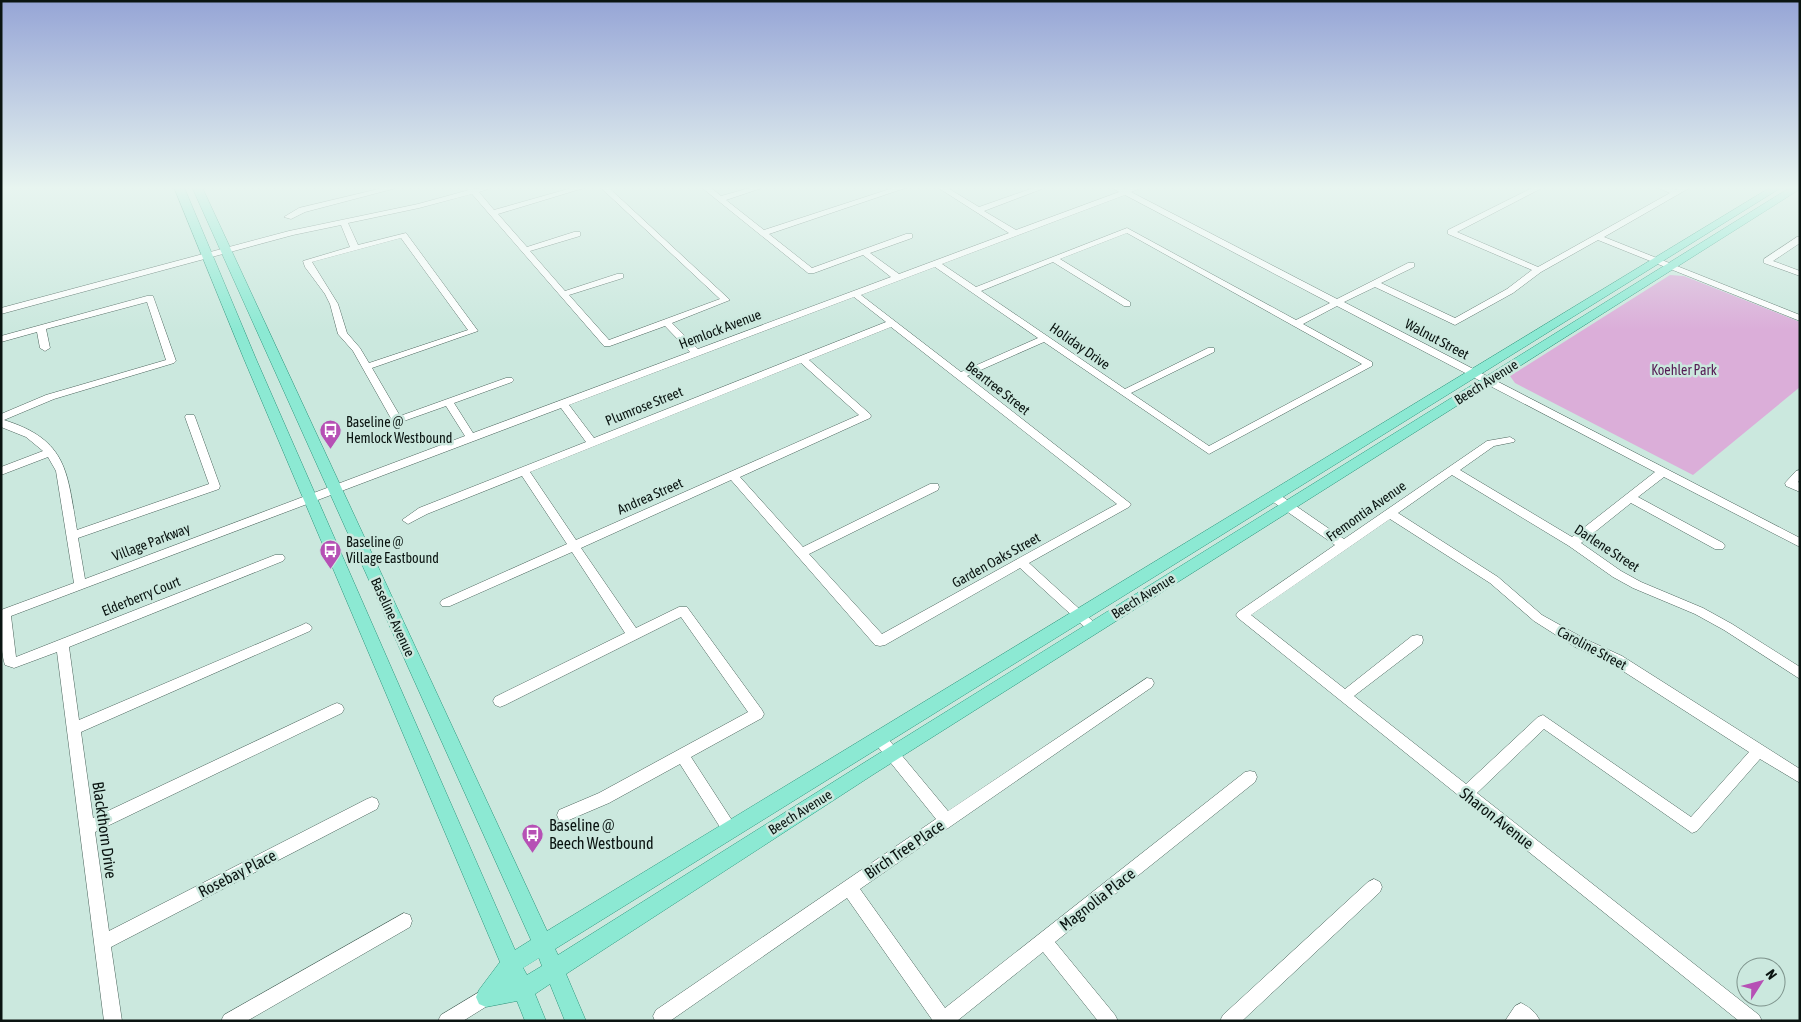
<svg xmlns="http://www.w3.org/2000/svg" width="1801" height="1022" font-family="'Asap Condensed',sans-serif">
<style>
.green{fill:#dbaed9}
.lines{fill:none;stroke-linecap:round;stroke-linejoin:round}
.minor-casing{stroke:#4b645c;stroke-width:1}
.major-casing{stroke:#2c957c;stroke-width:1}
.minor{fill:#fff;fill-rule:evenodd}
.major{fill:#8ce9d3;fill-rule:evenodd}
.labels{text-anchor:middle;stroke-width:5;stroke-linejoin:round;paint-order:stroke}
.street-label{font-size:14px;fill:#0a1411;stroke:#cbe8de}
.park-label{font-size:14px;fill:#541b53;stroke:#cbe8de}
.poi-label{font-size:14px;fill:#0a1411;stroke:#cbe8de;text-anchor:start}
.near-street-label{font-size:16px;fill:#0a1411;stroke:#cbe8de}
.near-poi-label{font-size:16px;fill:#0a1411;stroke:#cbe8de;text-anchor:start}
</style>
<rect width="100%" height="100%" fill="#cbe8de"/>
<path class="green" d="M1670 275 1684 276 1800 322V387L1693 475 1515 383 1510 376Z"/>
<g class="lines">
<defs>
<path id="minor" d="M387 187H400L305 212 291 219 284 217 299 208Z
M466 187 475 189 494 187 479 192 494 210 575 187H587L498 214 527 247 574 232H580V236L530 251 565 291 617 274H623V278L569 295 609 340 720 299 600 187H608L730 300 672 323 698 349 891 277 863 255 814 273H808L701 187H710L721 196 753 187H765L726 200 764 230 896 187H908L769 234 812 268 906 234H912V238L870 253 899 274 1009 233 937 187H946L979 207 1036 187H1047L984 211 1016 230 1119 192 1111 187H1121L1125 189 1132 187H1143L1131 192 1337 299 1408 263H1414V267L1381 283 1455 318 1507 289 1532 270 1448 234V230L1534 187H1544L1457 232 1538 267 1670 193 1656 187H1667L1676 190 1681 187H1691L1604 237 1800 315V321L1598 240 1541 272 1513 293 1455 325 1375 287 1344 302 1800 538V547L1664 477 1638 497 1723 543 1725 546 1723 549H1715L1631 503 1581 543 1621 571 1641 582 1703 608 1732 624 1800 667V679L1724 630 1695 614 1633 588 1613 577 1569 546 1452 475 1398 513 1498 577 1542 615 1585 639 1622 656 1800 769V783L1760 759 1697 831 1692 833 1544 729 1477 793 1759 1015 1762 1021H1739L1238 618 1236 615 1238 612 1335 545 1269 499 1267 496 1269 493H1277L1344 539 1487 441 1510 437 1515 440 1514 442 1494 446 1460 470 1572 537 1655 472 1337 306 1303 324 1372 362V366L1209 454 1044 342 967 376 1131 504 1129 507 1029 563 1097 625 1099 628 1097 631 1093 633 1089 631 1020 568 885 645 880 646 875 645 731 480 581 548 636 628 679 607H687L762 710 764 714 762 718 691 757 735 825 738 830 735 835 730 837 725 835 680 764 609 803 569 820 564 822 559 820 557 815 559 810 599 793 748 712 681 617 505 705 500 707 495 705 493 701 495 697 625 633 572 552 450 606H442L440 603 442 600 567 544 522 476 427 514 408 524 402 520 419 508 586 442 561 408 11 616 16 657 275 555H283L285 558 283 561 69 647 79 720 302 625 306 623 310 625 312 628 310 631 81 732 93 818 332 705 337 703 342 705 344 709 342 713 95 832 109 931 367 799 372 797 377 799 379 804 377 809 111 947 122 1021H104L57 652 14 668 5 665C0 650 1 626 1 610L74 583 56 471 48 457 1 475V467L43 451 26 437 1 427V414L46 395 166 360 147 302 46 329 50 348 45 351 40 348 37 332 1 342V336L147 296H153L176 361 174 363 54 399 4 420C68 440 67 472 77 530L209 484 185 417 186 415H194L195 417 220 486 219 489 78 538 85 579 465 436 446 406 401 422H393L353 351 338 334 330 304 325 294 305 267 303 261 350 247 341 225 293 235 1 314V308L289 231 418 204 469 190ZM472 194 604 346H610L665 326 690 352 473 433 454 403 512 382 514 380 512 378H506L400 416 372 368 478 331 406 233 358 245 348 223 419 208ZM1125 195 1330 303 1296 320 1127 228 976 287 942 264ZM1127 233 1362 364 1209 446 1131 393 1214 352V348H1208L1125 389 981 291 1053 262 1124 306H1130V302L1060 259ZM401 238 468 330 369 363 360 348 347 333 338 304 312 262ZM935 267 1038 338 961 372 861 295ZM854 297 886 322 594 438 569 405ZM891 327 1117 504 882 634 809 554 938 490 939 487 938 484H930L803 547 740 477 870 418 871 416 870 414 809 360ZM801 363 859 415 576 540 530 472ZM1390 519 1490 583 1534 621 1575 647 1612 664 1749 752 1691 817 1543 715 1538 717 1466 784 1354 696 1422 644 1423 640 1422 636 1417 635 1412 636 1345 689 1251 615Z
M1797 237H1800V243L1773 261 1800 271V276L1764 263V259Z
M1800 470V480L1798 482 1800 483V492L1786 486 1785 483 1796 471Z
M1147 678 1152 679 1154 683 1152 687 860 889 945 1008 1245 772 1250 771 1255 772 1257 777 1255 782 1055 942 1115 1015 1118 1021H1098L1043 952 957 1021H933L847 898 670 1021H655L653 1016 656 1010 936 819 874 742 872 738 874 734 879 732 884 734 948 811Z
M1374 879 1380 882 1382 887 1380 892 1242 1021H1220L1223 1015 1368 882Z
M404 913 410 915 412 921 410 927 247 1021H221L224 1015Z
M486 988 492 991 495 997 492 1003 463 1021H438L441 1015Z
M1521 1003C1529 1007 1536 1012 1540 1021H1505L1515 1006Z"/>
<path id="major" d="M174 187H184L256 359 515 950 531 940 192 187H202L547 931 1771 187H1782L555 949 558 955 862 764 1791 187H1800V189L874 774 566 974 586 1021H565L550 984 535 994 546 1021H525L517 1001 486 1007 479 1004 476 997 479 990 500 962 244 359ZM539 958 542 966 527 975 523 968Z"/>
</defs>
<use href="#minor" class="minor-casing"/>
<use href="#major" class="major-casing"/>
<use href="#minor" class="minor"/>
<use href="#major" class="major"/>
</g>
<linearGradient id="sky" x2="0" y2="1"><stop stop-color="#96a5d6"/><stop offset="0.57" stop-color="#e8f5f0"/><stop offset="1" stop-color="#e8f5f0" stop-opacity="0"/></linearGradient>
<rect width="1801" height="330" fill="url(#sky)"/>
<defs>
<symbol id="bus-pin" viewBox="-11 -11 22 30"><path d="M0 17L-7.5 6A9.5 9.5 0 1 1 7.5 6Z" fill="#b650b5" stroke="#cbe8de"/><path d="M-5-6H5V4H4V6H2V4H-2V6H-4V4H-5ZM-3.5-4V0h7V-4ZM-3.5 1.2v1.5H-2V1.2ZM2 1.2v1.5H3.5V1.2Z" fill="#fff"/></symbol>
</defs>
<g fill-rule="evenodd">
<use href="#bus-pin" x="318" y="418" width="25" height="34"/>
<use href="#bus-pin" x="318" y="538" width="25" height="34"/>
<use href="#bus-pin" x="520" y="822" width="25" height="34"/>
</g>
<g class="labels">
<g class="street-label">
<text transform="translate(720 329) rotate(-21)" y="5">Hemlock Avenue</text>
<text transform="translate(1437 339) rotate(28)" y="5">Walnut Street</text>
<text transform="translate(1080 346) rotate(35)" y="5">Holiday Drive</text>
<text transform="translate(1486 382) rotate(-32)" y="5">Beech Avenue</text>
<text transform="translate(998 388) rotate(38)" y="5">Beartree Street</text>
<text transform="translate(644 406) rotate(-22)" y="5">Plumrose Street</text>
<text transform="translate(650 496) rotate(-24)" y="5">Andrea Street</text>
<text transform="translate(1366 511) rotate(-35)" y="5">Fremontia Avenue</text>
<text transform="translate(151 542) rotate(-21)" y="5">Village Parkway</text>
<text transform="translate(1607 548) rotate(33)" y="5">Darlene Street</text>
<text transform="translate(996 560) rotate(-29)" y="5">Garden Oaks Street</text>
<text transform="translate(141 596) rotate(-22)" y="5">Elderberry Court</text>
<text transform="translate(1143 596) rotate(-32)" y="5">Beech Avenue</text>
<text transform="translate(393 617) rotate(65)" y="5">Baseline Avenue</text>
<text transform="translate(1592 648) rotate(28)" y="5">Caroline Street</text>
<text transform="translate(800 812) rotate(-32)" y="5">Beech Avenue</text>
</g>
<g class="park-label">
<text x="1684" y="375">Koehler Park</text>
</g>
<g class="poi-label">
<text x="346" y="427">Baseline @<tspan x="346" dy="16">Hemlock Westbound</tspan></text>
<text x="346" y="547">Baseline @<tspan x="346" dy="16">Village Eastbound</tspan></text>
</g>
<g class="near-street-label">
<text transform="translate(1497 818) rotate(38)" y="6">Sharon Avenue</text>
<text transform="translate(105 830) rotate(82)" y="6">Blackthorn Drive</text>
<text transform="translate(904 849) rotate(-34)" y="6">Birch Tree Place</text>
<text transform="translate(237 873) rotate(-27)" y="6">Rosebay Place</text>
<text transform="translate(1097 899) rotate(-38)" y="6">Magnolia Place</text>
</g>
<g class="near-poi-label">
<text x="549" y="831">Baseline @<tspan x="549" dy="18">Beech Westbound</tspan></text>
</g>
</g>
<rect width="1801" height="1022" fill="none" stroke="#0a1411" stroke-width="5"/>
<g transform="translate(1761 982) rotate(54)"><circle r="24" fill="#cbe8de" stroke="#7e938c"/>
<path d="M0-4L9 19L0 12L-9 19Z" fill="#b650b5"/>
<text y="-8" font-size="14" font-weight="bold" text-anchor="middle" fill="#0a1411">N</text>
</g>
</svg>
